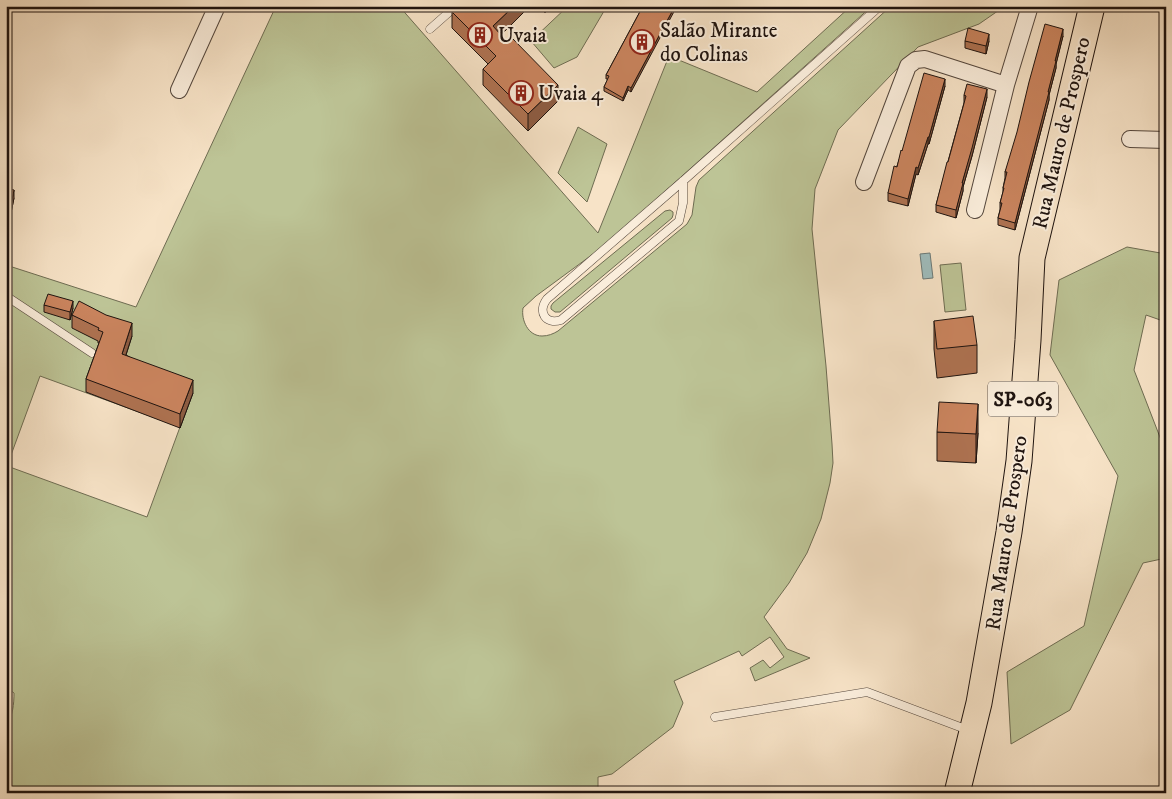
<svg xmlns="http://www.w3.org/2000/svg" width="1172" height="799" font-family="'IM FELL DW Pica',serif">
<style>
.green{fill:#bdc496;stroke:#6e6c52;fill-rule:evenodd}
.water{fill:#9fbdbd;stroke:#6b7977}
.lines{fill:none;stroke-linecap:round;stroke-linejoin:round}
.lane-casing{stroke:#54473d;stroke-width:9}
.street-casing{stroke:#54473d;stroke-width:18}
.primary-casing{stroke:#1e130f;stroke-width:27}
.lane{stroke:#faeddb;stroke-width:8}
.street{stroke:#faeddb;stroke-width:16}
.primary{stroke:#f7e3c7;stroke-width:25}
.wall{fill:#ae7251;stroke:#1e130f}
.shaded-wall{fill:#8d5c42;stroke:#1e130f}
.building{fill:#ca845e;stroke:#1e130f}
.labels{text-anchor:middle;stroke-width:4;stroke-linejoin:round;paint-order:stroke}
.shield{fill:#faeddb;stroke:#60544c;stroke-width:1}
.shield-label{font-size:20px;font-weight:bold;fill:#1e130f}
.poi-label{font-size:21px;fill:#1e130f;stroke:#faeddb;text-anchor:start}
.street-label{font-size:21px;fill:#1e130f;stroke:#faeddb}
</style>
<rect width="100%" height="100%" fill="#f7e3c7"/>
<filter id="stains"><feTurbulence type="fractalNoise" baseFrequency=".004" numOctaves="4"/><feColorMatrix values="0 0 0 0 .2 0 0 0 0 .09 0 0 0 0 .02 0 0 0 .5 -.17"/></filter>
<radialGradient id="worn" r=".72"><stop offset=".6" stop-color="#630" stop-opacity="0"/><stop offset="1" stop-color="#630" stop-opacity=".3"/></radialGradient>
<path class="green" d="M276 6H399L598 233 669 56 757 92 851 6H872L604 246 536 296 523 308C521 320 528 336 542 336 548 336 553 334 558 331L687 224 692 215 696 187 699 180 891 6H1005L979 24 918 47 838 130 815 189 812 229 826 366 832 444 833 463 830 483 821 519 807 553 789 583 764 617 787 649 810 658 755 681 750 668 763 660 770 668 784 657 770 637 742 656 739 651 674 681 683 703 673 727 612 774 598 777V793H6V725C13 717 14 703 14 693L6 687V265L136 307ZM40 376 180 427 147 517 7 466Z
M568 6H607L577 57 554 68 531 41Z
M578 127 607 144 587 202 558 173Z
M670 210 673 212V215L672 218 560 312H555L551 309V306L553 303 665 211Z
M1127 247 1166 254V322L1146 315 1134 370 1163 445 1166 447V558L1143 563 1070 710 1011 744 1007 672 1084 626 1118 476 1050 355 1059 280Z
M961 263 966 310 945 312 940 265Z"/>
<path class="water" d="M930 253 933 278 923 279 920 254Z"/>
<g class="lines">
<defs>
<path id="lane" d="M430 29 456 6
M683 181V203L679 221 561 320C546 325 537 312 547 299L683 181 880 6
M6 296 92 353
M715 717 867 692 968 730"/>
<path id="street" d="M179 90 217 6
M1130 139 1166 140
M864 182 908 66 916 60 925 59 1006 85
M975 210 1006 85 1030 6"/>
<path id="primary" d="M957 793 979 703 1009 532 1019 461 1028 340 1032 258 1092 6"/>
</defs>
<use href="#lane" class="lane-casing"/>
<use href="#street" class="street-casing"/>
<use href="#primary" class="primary-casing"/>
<use href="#lane" class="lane"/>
<use href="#street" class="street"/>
<use href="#primary" class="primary"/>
</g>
<path class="wall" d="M530 6 501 35 558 101 528 131 483 85V69L488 64 452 28V12L475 8Z
M538 6H552L545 13Z
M643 6 631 92 628 90 623 101 604 91V87L608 79H606V75Z
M1063 36 1056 64V68L1049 95V100L1015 230 998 225V218L1000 210V203L1003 192V188L1005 178V172Z
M965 41H989L986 54 965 48Z
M945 86 929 144H928L918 175 916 174 908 206 888 201V193L902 151Z
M964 95 987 97 972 156 963 187V191L956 218 936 212V205L964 103Z
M6 188 14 198 11 213 6 212Z
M44 305 73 308 70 320 44 312Z
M72 315 132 336 126 355 193 393 180 428 86 392V379L99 343H98V341L72 328Z
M934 321 977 345V373L937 378 934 349Z
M937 432 978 433 976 463 937 461Z"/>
<path class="shaded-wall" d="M514 6H530L493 43V26Z
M545 6H552L545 13Z
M675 6H677L631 92V88Z
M1063 29V36L1056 64V68L1049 95V100L1015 230V223L1048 92 1055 61Z
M989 34V41L986 54V46Z
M945 79V86L929 144V137Z
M558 85V101L528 131V114Z
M628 86V90L623 101V98Z
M987 89V97L972 156 963 187V191L956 218V210L962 183Z
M928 137V144L918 175V168Z
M916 167V174L908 206V199Z
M14 190V198L11 213V205Z
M73 301V308L70 320V312Z
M132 323V336L122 367V354Z
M193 380V393L180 428V414Z
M978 404V433L976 463V434Z"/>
<path class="building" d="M458 6H473L475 8 477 6H514L493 26 508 43 513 39 558 85 528 114 483 69 496 56 452 12Z
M643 6H675L631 88 628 86 623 98 604 87 609 76 606 75Z
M1045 24 1063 29 1055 61H1056L1048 92H1049L1015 223 998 218 1002 203H1000L1004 188H1003L1007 172H1005L1017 132 1029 82Z
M968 28 989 34 986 46 965 41Z
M924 73 945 79 929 137H928L918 168 916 167 908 199 888 193 894 166 897 167 901 150 902 151Z
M967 84 987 89 972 148 962 183H963L956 210 936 205 947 162H948L966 96 964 95Z
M6 188 14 190 11 205 6 204Z
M48 294 73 301 70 312 44 305Z
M79 301 106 315 132 323 122 354 193 380 180 414 86 379 103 332 98 330 99 328 72 315Z
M973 316 977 345 937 349 934 321Z
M939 402 978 404 976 434 937 432Z"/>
<defs>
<symbol id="building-ring" viewBox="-11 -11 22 22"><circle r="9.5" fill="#faeddb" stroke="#8f2418" stroke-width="1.5"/><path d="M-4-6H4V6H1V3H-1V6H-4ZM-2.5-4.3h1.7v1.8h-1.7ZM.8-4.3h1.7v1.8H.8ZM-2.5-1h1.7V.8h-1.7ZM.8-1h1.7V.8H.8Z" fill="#8f2418"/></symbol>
</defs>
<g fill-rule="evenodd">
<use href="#building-ring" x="466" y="21" width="28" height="28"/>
<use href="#building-ring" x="628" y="28" width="28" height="28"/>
<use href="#building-ring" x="507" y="79" width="28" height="28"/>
</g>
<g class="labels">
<rect class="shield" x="988" y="381.5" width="70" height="35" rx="4"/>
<g class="shield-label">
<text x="1023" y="406">SP-063</text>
</g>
<g class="poi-label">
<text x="660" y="37">Salão Mirante<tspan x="660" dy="24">do Colinas</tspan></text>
<text x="498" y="42">Uvaia</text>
<text x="538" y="100">Uvaia 4</text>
</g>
<g class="street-label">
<text transform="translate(1061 133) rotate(-77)" y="7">Rua Mauro de Prospero</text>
<text transform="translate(1006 533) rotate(-82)" y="7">Rua Mauro de Prospero</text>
</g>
</g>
<rect width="1172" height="799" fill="none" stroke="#f7e3c7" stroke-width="25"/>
<rect x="8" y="8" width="1157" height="784" fill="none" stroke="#1e130f" stroke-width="2.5"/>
<rect x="12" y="12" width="1147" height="774" fill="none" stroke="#1e130f"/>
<rect width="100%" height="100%" filter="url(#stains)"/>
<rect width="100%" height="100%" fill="url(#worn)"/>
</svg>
